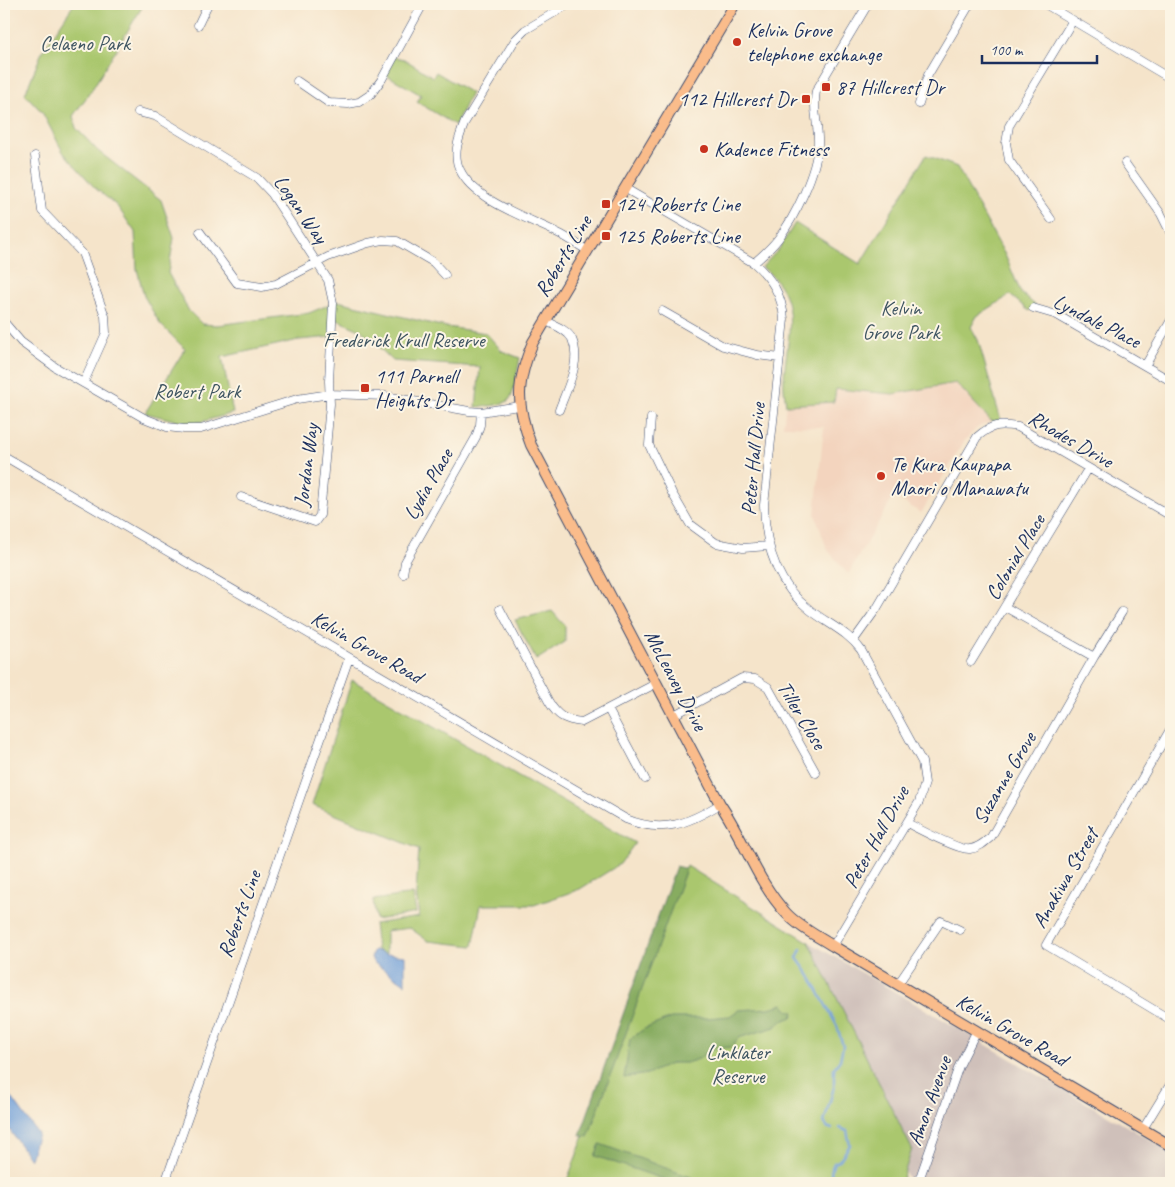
<svg xmlns="http://www.w3.org/2000/svg" width="1175" height="1187" font-family="Caveat,sans-serif">
<style>
.built{fill:#f3d4be}
.industrial{fill:#cfc0ba}
.green{fill:#aac76e;stroke:#627b66}
.forest{fill:#87ac61;stroke:#516e60}
.water{fill:#709fd9;stroke:#46679c}
.lines{fill:none;stroke-linecap:round;stroke-linejoin:round}
.stream{stroke:#709fd9;stroke-width:2.5}
.minor-casing{stroke:#3c4a6e;stroke-width:9}
.major-casing{stroke:#3c4a6e;stroke-width:12}
.minor{stroke:#fff;stroke-width:8}
.major{stroke:#fabc8b;stroke-width:10}
.poi-dot{fill:#c8321e;stroke:#fcf5e5;stroke-width:2}
.labels{text-anchor:middle;stroke-width:4;stroke-linejoin:round;paint-order:stroke}
.poi-label{font-size:21px;fill:#1b2f5e;stroke:#fcf5e5;text-anchor:start}
.park-label{font-size:21px;fill:#3f5562;stroke:#fcf5e5}
.street-label{font-size:21px;fill:#1b2f5e;stroke:#fcf5e5}
</style>
<rect width="100%" height="100%" fill="#fcf5e5"/>
<filter id="ink" filterUnits="userSpaceOnUse"><feTurbulence type="fractalNoise" baseFrequency=".02" numOctaves="2"/><feDisplacementMap in="SourceGraphic" scale="10" xChannelSelector="R" yChannelSelector="G"/><feConvolveMatrix kernelMatrix="1 2 1 2 8 2 1 2 1" color-interpolation-filters="sRGB"/></filter>
<filter id="wash" filterUnits="userSpaceOnUse"><feTurbulence type="fractalNoise" baseFrequency=".0096" numOctaves="4" result="noise"/><feDisplacementMap in="SourceGraphic" scale="20" xChannelSelector="R" yChannelSelector="G"/><feGaussianBlur stdDeviation="1.12" result="paint"/><feColorMatrix in="noise" values="0 0 0 0 0 0 0 0 0 0 0 0 0 0 0 0 0 1.4 0 .05"/><feComposite in="paint" operator="in"/></filter>
<g filter="url(#wash)">
<rect width="100%" height="100%" fill="#f5e4ca"/>
<path class="built" d="M956 383 991 421 977 428 965 440 921 513 894 496 848 574 827 549 815 514 824 427 783 426 786 405 834 402 835 389 893 394Z"/>
<path class="industrial" d="M809 942 1171 1152V1183H911L905 1172 912 1149Z"/>
<path class="green" d="M74 4H144L91 91 73 116 76 128 98 151 161 200 174 238 168 273 189 311 202 324 217 325 309 313 338 301 441 326 486 333 502 351 520 358C518 366 514 397 508 401 500 406 485 406 476 407L480 367 393 361 362 331 333 318 332 337 299 340 222 357 233 413 201 422H182L145 413 185 349 160 324 144 296 137 269 135 232 117 206 95 188 63 152 42 112 25 94 42 52Z
M394 57 404 59 433 77 436 72 471 93 455 125 417 102 421 95 385 74Z
M926 155 957 167 1005 255 1021 293 1035 305 1029 311 1010 295 977 316 971 327 978 340 1001 421H991L956 383 893 394 836 389 834 402 786 405C785 396 783 387 784 378 787 334 803 299 762 267L779 249 795 223 860 264Z
M552 611 565 626V642L536 660 515 620Z
M352 680 635 843 620 864 580 889 534 905H481L473 946 428 941 410 928 386 931V954L377 950 374 924 419 917 416 892 419 849 312 805Z
M687 866 809 942 912 1149 901 1183H566Z
M413 894 416 913 376 920 373 900Z"/>
<path class="forest" d="M676 866 686 869 588 1137 580 1135Z
M783 1004 788 1010 794 1012 792 1017 782 1021 775 1027 738 1038 732 1047 710 1049 699 1059 686 1063H673L647 1074 624 1078 630 1039 644 1029 671 1018H707L730 1016 738 1010 769 1008Z
M600 1144 707 1183H675L595 1156Z"/>
<path class="water" d="M374 950 386 954 405 956V984L373 962 371 957Z
M5 1088 38 1134 30 1159 4 1122Z"/>
<g class="lines">
<path class="stream" d="M801 949 797 958 810 976 837 1026 843 1046 840 1060 834 1068V1087L824 1122 827 1127 832 1129
M840 1128 847 1131 850 1145 839 1161 834 1163C830 1171 830 1175 836 1182 845 1183 852 1180 861 1181L863 1183"/>
</g>
</g>
<g filter="url(#ink)">
<g class="lines">
<defs>
<path id="minor" d="M569 4 525 30 515 40 465 122C459 137 452 155 460 170 475 202 532 219 562 235 571 240 579 245 588 251
M1045 4 1171 79
M198 25 208 4
M297 81 329 103 348 104 359 102 371 94 382 79 423 4
M919 104 928 75 970 4
M138 112 155 116 257 178 272 194 328 280 333 303 329 381 330 404 320 515 315 522 241 497
M35 156 42 211 82 253 105 316 106 333 84 382
M1125 163 1161 214 1171 234
M626 189 754 263C772 279 782 295 784 319L764 505C765 545 776 584 810 610 828 624 848 632 861 650L922 762 925 783 919 802 833 946
M1051 219 1009 160 1006 143 1009 126 1073 20
M200 232 237 283 262 287 276 284 328 257 368 243 383 240 397 241 433 262 445 275
M754 263C762 256 771 248 778 239 795 217 817 172 818 144 819 126 812 110 816 91L868 4
M1033 308 1057 315 1171 381
M662 311 723 346 757 355 780 358
M546 321C554 325 568 330 572 339 582 362 567 388 559 410
M4 322 21 342 55 367 144 418 167 427 184 429H201L297 399 330 394 385 396 469 411 481 412 519 406
M1145 366 1171 320
M651 418 649 445 672 493 690 524 716 543 743 548 768 546
M4 456 626 819C662 834 688 824 720 804
M403 574 405 562 476 437 480 425 481 412
M1005 607 1094 657
M500 609 549 702C558 717 565 720 582 722L657 683
M854 640 877 608 977 437C992 424 999 424 1018 427L1171 516
M971 662 1088 469
M608 709 645 779
M674 715 742 678 755 679 768 687 816 773
M1171 728 1046 945 1171 1020
M907 823C919 829 960 851 970 849 979 848 985 842 991 837L1094 657 1122 612
M898 984 941 921 960 930
M1143 1129 1171 1083
M165 1183 349 658
M918 1183 959 1066 976 1032"/>
<path id="major" d="M735 4 533 342C516 383 516 404 531 445L720 804C744 839 757 882 786 913 799 927 817 936 833 946L1171 1146"/>
</defs>
<use href="#minor" class="minor-casing"/>
<use href="#major" class="major-casing"/>
<use href="#minor" class="minor"/>
<use href="#major" class="major"/>
</g>
</g>
<g class="poi-dot">
<circle cx="737" cy="42" r="5"/>
<rect x="821" y="82" width="10" height="10" rx="2.5"/>
<rect x="801" y="94" width="10" height="10" rx="2.5"/>
<circle cx="704" cy="149" r="5"/>
<rect x="601" y="199" width="10" height="10" rx="2.5"/>
<rect x="601" y="231" width="10" height="10" rx="2.5"/>
<rect x="360" y="383" width="10" height="10" rx="2.5"/>
<circle cx="881" cy="476" r="5"/>
</g>
<g class="labels">
<g class="poi-label">
<text x="747" y="37">Kelvin Grove<tspan x="747" dy="24">telephone exchange</tspan></text>
<text x="836" y="94">87 Hillcrest Dr</text>
<text x="796" y="106" text-anchor="end">112 Hillcrest Dr</text>
<text x="714" y="156">Kadence Fitness</text>
<text x="616" y="211">124 Roberts Line</text>
<text x="616" y="243">125 Roberts Line</text>
<text x="375" y="383">111 Parnell<tspan x="375" dy="24">Heights Dr</tspan></text>
<text x="891" y="471">Te Kura Kaupapa<tspan x="891" dy="24">Maori o Manawatu</tspan></text>
</g>
<g class="park-label">
<text x="85" y="50">Celaeno Park</text>
<text x="901" y="315">Kelvin<tspan x="901" dy="24">Grove Park</tspan></text>
<text x="404" y="347">Frederick Krull Reserve</text>
<text x="197" y="398">Robert Park</text>
<text x="738" y="1059">Linklater<tspan x="738" dy="24">Reserve</tspan></text>
</g>
<g class="street-label">
<text transform="translate(301 209) rotate(55)" y="7">Logan Way</text>
<text transform="translate(563 256) rotate(-59)" y="7">Roberts Line</text>
<text transform="translate(1097 321) rotate(27)" y="7">Lyndale Place</text>
<text transform="translate(1071 439) rotate(30)" y="7">Rhodes Drive</text>
<text transform="translate(753 459) rotate(-85)" y="7">Peter Hall Drive</text>
<text transform="translate(306 465) rotate(-83)" y="7">Jordan Way</text>
<text transform="translate(428 484) rotate(-60)" y="7">Lydia Place</text>
<text transform="translate(1015 557) rotate(-59)" y="7">Colonial Place</text>
<text transform="translate(367 647) rotate(30)" y="7">Kelvin Grove Road</text>
<text transform="translate(676 680) rotate(62)" y="7">McLeavey Drive</text>
<text transform="translate(802 715) rotate(59)" y="7">Tiller Close</text>
<text transform="translate(1004 778) rotate(-59)" y="7">Suzanne Grove</text>
<text transform="translate(876 837) rotate(-61)" y="7">Peter Hall Drive</text>
<text transform="translate(1065 878) rotate(-60)" y="7">Anakiwa Street</text>
<text transform="translate(239 914) rotate(-70)" y="7">Roberts Line</text>
<text transform="translate(1012 1030) rotate(30)" y="7">Kelvin Grove Road</text>
<text transform="translate(929 1101) rotate(-70)" y="7">Amon Avenue</text>
</g>
</g>
<rect width="1175" height="1187" fill="none" stroke="#fcf5e5" stroke-width="20"/>
<path d="M982 55v8h115v-8" fill="none" stroke="#1b2f5e" stroke-width="2.5"/>
<text x="990" y="55" font-size="15" fill="#1b2f5e" stroke="#fcf5e5" stroke-width="4" paint-order="stroke">100 m</text>
</svg>
